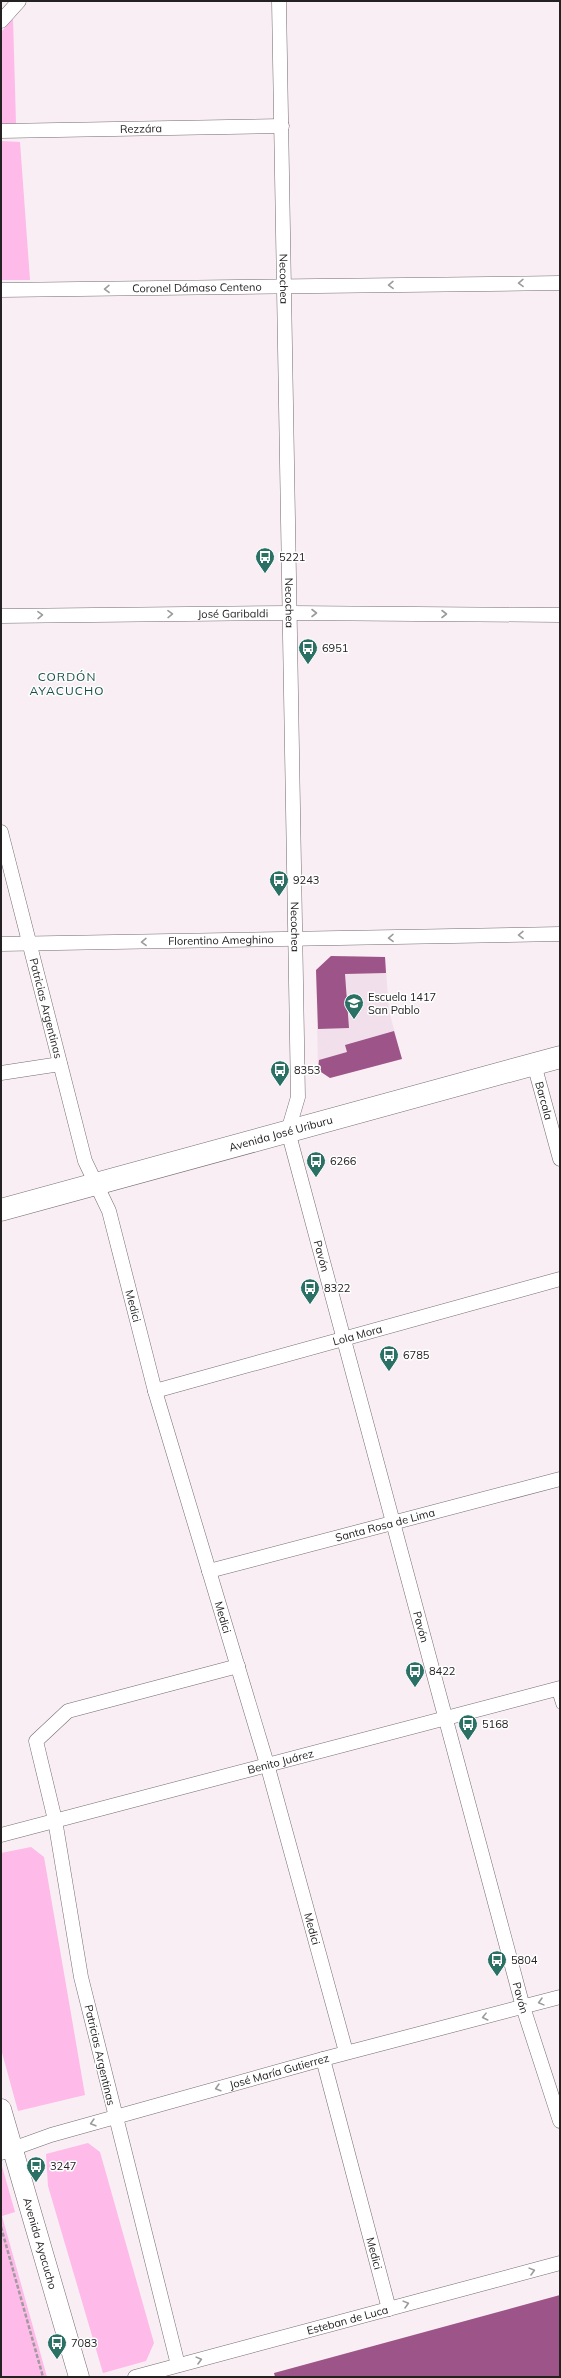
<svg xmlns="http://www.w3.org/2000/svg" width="561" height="2378" font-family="Mulish,sans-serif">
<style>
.built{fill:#f1e0eb}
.green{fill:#febae8}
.building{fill:#9d5488}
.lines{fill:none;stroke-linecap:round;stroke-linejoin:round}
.service-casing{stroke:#746b71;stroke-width:8}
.minor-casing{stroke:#746b71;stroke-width:15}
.secondary-casing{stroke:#746b71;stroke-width:21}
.primary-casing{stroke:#746b71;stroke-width:23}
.path{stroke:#a19a9e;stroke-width:2.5;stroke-dasharray:4 2;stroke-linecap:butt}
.service{stroke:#fff;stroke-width:7}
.minor{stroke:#fff;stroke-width:14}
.secondary{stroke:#fff;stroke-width:20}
.primary{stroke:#fff;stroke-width:22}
.oneway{stroke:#9c9b9c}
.labels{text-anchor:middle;stroke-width:3;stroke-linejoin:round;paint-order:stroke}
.street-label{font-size:11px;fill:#242123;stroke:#fff}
.poi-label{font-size:11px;fill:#242123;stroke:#fff;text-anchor:start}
.neighbourhood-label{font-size:12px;letter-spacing:1px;fill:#175047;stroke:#fff}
</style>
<rect width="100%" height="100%" fill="#f8eef4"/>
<path class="built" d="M331 956 385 957 389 1011 402 1059 330 1078 318 1070 316 970Z"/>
<path class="green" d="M13 19 16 124H1V32Z
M1 141 20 142 30 280H1Z
M31 1847 44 1857 85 2095 18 2111 1 2049V1853Z
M88 2143 100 2152 154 2343 146 2361 103 2373 48 2186 46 2154Z
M1 2163 15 2212 2 2216 47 2377H1Z"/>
<path class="building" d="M331 956 385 957 386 973 345 974 349 1028 318 1029 316 970Z
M394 1031 402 1059 330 1078 318 1070 319 1060 347 1052 345 1045Z
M560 2295V2377H275L274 2373Z"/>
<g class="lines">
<defs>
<path id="service" d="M555 1689 560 1705"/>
<g id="minor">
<path id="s1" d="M279 1 298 1097 288 1131 523 2007 560 2121"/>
<path d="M1 21 19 1"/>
<path id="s2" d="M1 131 282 126"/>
<path id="s3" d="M1 290 560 283"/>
<path id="s4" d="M1 616 290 613 560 615"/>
<path id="s5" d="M1 832 85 1161 109 1211 155 1391 267 1764 346 2052"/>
<path id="s6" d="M1 944 560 934"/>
<path id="s7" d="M534 1064 560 1159"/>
<path d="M1 1073 60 1064"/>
<path id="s8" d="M155 1391 560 1279"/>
<path id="s9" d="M209 1571 560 1479"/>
<path id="s10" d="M1 1835 560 1688"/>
<path id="s11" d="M323 2059 389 2309"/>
<path id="s12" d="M1 2153 51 2135 323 2059 560 1997"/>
<path d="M178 2365 81 1977 55 1820 36 1741 68 1711 238 1666"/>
<path id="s13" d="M135 2377 560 2263"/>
</g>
<g id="secondary">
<path id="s14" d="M1 2109 79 2377"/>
</g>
<g id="primary">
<path id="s15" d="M1 1210 560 1057"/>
</g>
</defs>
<use href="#service" class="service-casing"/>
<use href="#minor" class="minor-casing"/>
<use href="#secondary" class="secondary-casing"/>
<use href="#primary" class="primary-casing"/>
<path class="path" d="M1 2227 43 2377"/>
<use href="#service" class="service"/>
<use href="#minor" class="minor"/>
<use href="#secondary" class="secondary"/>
<use href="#primary" class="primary"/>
</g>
<defs><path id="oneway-chevron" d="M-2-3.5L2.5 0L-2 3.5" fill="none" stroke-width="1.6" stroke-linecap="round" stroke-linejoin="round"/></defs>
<g class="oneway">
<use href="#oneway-chevron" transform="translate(521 283) rotate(179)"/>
<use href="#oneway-chevron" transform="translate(391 285) rotate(179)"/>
<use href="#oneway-chevron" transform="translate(107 289) rotate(179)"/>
<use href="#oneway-chevron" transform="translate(314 613)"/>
<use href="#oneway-chevron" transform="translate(170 614) rotate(-1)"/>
<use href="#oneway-chevron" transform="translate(444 614)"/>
<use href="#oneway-chevron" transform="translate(40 615) rotate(-1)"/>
<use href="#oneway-chevron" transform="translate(521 935) rotate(179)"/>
<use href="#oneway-chevron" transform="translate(391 938) rotate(179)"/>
<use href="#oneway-chevron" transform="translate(144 942) rotate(179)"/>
<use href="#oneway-chevron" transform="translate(541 2002) rotate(165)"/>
<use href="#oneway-chevron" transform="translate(485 2017) rotate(166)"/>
<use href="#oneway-chevron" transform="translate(218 2088) rotate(164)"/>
<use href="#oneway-chevron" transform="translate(93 2123) rotate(164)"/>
<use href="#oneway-chevron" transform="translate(532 2271) rotate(-15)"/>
<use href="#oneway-chevron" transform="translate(406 2304) rotate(-15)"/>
<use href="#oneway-chevron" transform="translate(199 2360) rotate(-15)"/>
</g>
<defs>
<symbol id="bus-pin" viewBox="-11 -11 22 30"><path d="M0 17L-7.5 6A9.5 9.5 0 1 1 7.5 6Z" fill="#2a7064" stroke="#fff"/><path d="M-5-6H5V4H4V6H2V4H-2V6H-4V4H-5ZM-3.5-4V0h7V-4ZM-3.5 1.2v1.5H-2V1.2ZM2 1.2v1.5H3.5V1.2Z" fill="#fff"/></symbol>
<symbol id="school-pin" viewBox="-11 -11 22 30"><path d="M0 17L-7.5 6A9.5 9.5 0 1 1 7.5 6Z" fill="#2a7064" stroke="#fff"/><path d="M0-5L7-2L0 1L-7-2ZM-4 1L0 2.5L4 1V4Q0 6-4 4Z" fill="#fff"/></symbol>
</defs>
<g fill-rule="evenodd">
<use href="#bus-pin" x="254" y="546" width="22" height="30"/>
<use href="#bus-pin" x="297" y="637" width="22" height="30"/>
<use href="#bus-pin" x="268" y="869" width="22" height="30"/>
<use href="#school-pin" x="343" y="992" width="22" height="30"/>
<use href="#bus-pin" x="269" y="1059" width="22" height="30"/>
<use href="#bus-pin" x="305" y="1150" width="22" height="30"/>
<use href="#bus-pin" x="299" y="1277" width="22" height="30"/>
<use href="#bus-pin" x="378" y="1344" width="22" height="30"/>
<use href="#bus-pin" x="404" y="1660" width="22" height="30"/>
<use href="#bus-pin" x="457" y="1713" width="22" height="30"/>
<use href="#bus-pin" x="486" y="1949" width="22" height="30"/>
<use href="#bus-pin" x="25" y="2155" width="22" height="30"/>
<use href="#bus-pin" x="46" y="2332" width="22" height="30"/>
</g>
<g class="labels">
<g class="street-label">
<text dy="4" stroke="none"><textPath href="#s2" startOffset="140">Rezzára</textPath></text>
<text dy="4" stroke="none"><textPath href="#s1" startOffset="278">Necochea</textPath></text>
<text dy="4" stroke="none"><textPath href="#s3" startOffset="196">Coronel Dámaso Centeno</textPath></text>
<text dy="4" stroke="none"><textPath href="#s1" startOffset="602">Necochea</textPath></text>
<text dy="4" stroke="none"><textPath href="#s4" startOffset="232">José Garibaldi</textPath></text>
<text dy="4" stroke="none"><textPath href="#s1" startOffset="926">Necochea</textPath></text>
<text dy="4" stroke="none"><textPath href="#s6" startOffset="220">Florentino Ameghino</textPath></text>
<text dy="4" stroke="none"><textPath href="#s5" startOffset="182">Patricias Argentinas</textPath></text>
<text dy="4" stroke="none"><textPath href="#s7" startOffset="38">Barcala</textPath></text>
<text dy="4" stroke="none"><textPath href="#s15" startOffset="290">Avenida José Uriburu</textPath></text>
<text dy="4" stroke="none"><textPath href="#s1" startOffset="1261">Pavón</textPath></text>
<text dy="4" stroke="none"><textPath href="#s5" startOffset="493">Medici</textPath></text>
<text dy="4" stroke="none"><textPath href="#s8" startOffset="210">Lola Mora</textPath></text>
<text dy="4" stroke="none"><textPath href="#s9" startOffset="182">Santa Rosa de Lima</textPath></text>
<text dy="4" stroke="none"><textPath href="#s5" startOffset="817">Medici</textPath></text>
<text dy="4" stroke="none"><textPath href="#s1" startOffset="1645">Pavón</textPath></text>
<text dy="4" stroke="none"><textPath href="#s10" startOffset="289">Benito Juárez</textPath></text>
<text dy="4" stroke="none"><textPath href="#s5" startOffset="1141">Medici</textPath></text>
<text dy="4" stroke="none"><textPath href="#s1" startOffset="2029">Pavón</textPath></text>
<text transform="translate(100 2055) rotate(77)" y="4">Patricias Argentinas</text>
<text dy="4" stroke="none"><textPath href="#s12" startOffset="290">José María Gutierrez</textPath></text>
<text dy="4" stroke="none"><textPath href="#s14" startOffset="140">Avenida Ayacucho</textPath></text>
<text dy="4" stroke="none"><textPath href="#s11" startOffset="201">Medici</textPath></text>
<text dy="4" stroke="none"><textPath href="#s13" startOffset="220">Esteban de Luca</textPath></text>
</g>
<g class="poi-label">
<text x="279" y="561">5221</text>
<text x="322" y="652">6951</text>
<text x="293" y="884">9243</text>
<text x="368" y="1001">Escuela 1417<tspan x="368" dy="13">San Pablo</tspan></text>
<text x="294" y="1074">8353</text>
<text x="330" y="1165">6266</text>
<text x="324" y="1292">8322</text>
<text x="403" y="1359">6785</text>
<text x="429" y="1675">8422</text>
<text x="482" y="1728">5168</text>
<text x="511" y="1964">5804</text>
<text x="50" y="2170">3247</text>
<text x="71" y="2347">7083</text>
</g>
<g class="neighbourhood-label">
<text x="67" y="681">CORDÓN<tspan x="67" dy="14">AYACUCHO</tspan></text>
</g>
</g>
<rect width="561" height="2378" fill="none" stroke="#242123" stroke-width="4"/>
</svg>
